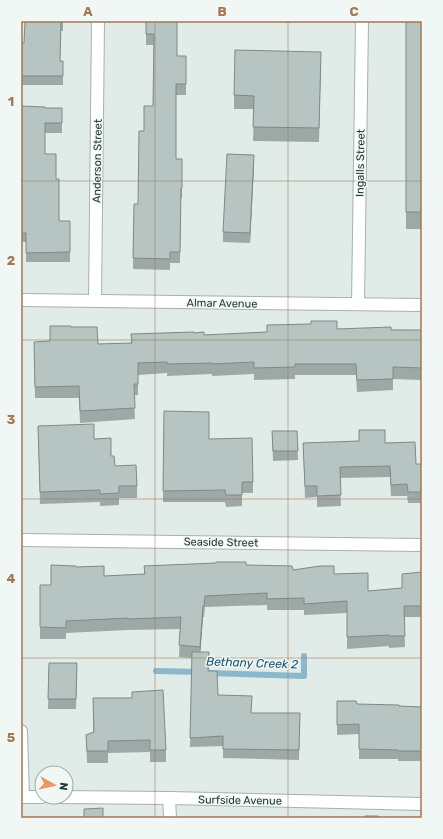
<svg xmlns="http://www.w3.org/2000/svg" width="443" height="839" font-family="Rubik,sans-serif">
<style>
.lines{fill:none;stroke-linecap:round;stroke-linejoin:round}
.stream{stroke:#8cb8cd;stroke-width:6}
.minor-casing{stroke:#a4b2b0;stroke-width:14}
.tertiary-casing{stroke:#a4b2b0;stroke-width:14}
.minor{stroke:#fff;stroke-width:12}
.tertiary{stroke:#fff;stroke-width:12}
.wall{fill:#9da9a6}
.shaded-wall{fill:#7f8a87}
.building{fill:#b6c5c1;stroke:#7f8a87}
.grid{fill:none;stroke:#a47752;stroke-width:1;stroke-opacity:0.55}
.labels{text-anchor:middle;stroke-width:3;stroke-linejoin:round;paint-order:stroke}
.street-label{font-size:11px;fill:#223a38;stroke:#f1f7f5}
.water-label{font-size:12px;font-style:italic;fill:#205773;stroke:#f1f7f5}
.neatline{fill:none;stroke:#a47752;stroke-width:1.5}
.grid-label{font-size:13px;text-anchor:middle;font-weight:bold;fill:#a47752}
</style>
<rect width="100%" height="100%" fill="#e1ebe8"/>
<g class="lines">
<path class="stream" d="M156 671 200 672
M209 673 304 676V656"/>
<defs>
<path id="minor" d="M95 301 98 21
M358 304 362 21
M21 540 422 545
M21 731 23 797
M21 797H42
M57 797 169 798 422 804
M169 798 170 818"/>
<path id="tertiary" d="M21 300 422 305"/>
</defs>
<use href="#minor" class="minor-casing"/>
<use href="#tertiary" class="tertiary-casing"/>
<use href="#minor" class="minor"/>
<use href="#tertiary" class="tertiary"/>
</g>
<path class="wall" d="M63 21V31H61L60 61H63V85H21V43H24Z
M146 21 177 56H186V95H176V159H182V198H181L180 263H170V270L133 269 134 204H138L144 131 153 106 154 45H146Z
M406 21H422V229H406Z
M321 66 319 142 253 141 254 109H234V95Z
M21 106 45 108H62V133H45V154L56 179 59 221H70V262H26V242H21Z
M254 165 250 243 223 242V232Z
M71 327 98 344 131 343V334L194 333 204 335 337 329 422 330V380L393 379V390L357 392 356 375H295V379L254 380V374L212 376V374L167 376V373L138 375V395H134L135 419 80 423 79 398H35L34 342 50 341Z
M164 411 253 482V493H242V506L226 507 225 502H163Z
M38 426 94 439 111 456 115 466 137 486V498H119V505L100 506V502L40 504Z
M272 431H297L298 460 273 461Z
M303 443H385L416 464H422V503H408L407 496H391L390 477 340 478 341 506 317 507V497L305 498Z
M246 565 334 574 368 591 402 588 422 572V617H404L405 647 389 648V646L347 649V613L304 615V610H267V605L205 607 204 617H203L200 652 209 662V671L218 695 252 713H300L299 760 223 758V746L190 747 192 658 179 657 180 629 128 630 66 633V639H40V585H51L76 567 104 576 144 574V566Z
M49 663 77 673 76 709H48Z
M93 698 166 750V762H150V752L108 753V763H87L86 735 93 732Z
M337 701 357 704 399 706 422 707V761H398V759H359V734L337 735Z"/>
<path class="shaded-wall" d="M254 155V165L250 243V233Z
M203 606V617L200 658V647Z"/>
<path class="building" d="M25 21H63V22H61L60 61H63V76H21V43H24Z
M146 21H177V56H186V84H176V159H182V188H181L180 252H170V259L133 258 134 204H138L139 131H144V106H153L154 34H146Z
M406 21H422V212H406Z
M235 50 321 52 319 128 253 127 254 96 234 95Z
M21 106 45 107V108H62V123H45V154H56V179H59V221H70V252L26 253V233H21Z
M227 154 254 155 250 233 223 232Z
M311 321H337V329L391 327V330H422V368L393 367V379L357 380 356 364H295V367L254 368V362L212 364V363L167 364V362L138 363V384H134L135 408 80 411 79 386 35 387 34 342 50 341V326H71V327H97L98 344 132 343 131 334 194 332V333L204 332V335L267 332V325L311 324Z
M164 411 209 412V439L252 438 253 482H242V495H226L225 490 163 491Z
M94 424V439L111 438V456H114L115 466 136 465 137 486H119V493L100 494V490L40 492 38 426Z
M359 430H385V443L415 442 416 464H422V492H408L407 484 391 485 390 466 340 467 341 495 317 496V486H305L303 443 359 441Z
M272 431H297L298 451H273Z
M216 562H246V565L292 566 293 570 320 566H334V574L368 573V591L402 588V574L422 572V606H404L405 636H389V635L347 637V601L304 604V598L267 599V593L205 596 204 606H203L200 647 179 645 181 617 128 619V618L66 621V628L40 627V585H51V565L76 566V567L104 566V576L145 574 144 566 216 563Z
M192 652H209L208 671H217L218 695 252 696 251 713H300L299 750 223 749V736L190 738Z
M49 663H77L76 699H48Z
M163 690 166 750H150V740L108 741V751H87L86 735 94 732 93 698H132V692Z
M337 701H356L357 704 399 705V706L422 707V751H398V750L359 749V724L337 725Z
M103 808V818H84V809Z
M365 816H378V818H364Z"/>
<path class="grid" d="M155 21V818M288 21V818M21 181H422M21 340H422M21 499H422M21 658H422"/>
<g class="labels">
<g class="street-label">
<text transform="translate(97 161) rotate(-89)" y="4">Anderson Street</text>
<text transform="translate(360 163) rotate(-89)" y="4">Ingalls Street</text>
<text transform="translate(222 303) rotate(1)" y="4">Almar Avenue</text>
<text transform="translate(221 542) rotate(1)" y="4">Seaside Street</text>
<text transform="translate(240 800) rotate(1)" y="4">Surfside Avenue</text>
</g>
<g class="water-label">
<text transform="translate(252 663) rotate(2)" y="4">Bethany Creek 2</text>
</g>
</g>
<rect width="443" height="839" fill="none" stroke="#f1f7f5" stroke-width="44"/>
<g transform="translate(54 785) rotate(98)"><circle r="19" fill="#f1f7f5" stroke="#9eaba9"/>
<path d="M0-3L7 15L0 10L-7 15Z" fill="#ea9860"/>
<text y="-6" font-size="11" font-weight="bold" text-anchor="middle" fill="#223a38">N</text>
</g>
<rect x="22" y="22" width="399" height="795" class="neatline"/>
<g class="grid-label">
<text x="88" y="16">A</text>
<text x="222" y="16">B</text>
<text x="354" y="16">C</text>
<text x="11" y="106">1</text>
<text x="11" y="265">2</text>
<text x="11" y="424">3</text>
<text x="11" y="583">4</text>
<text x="11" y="742">5</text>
</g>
</svg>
